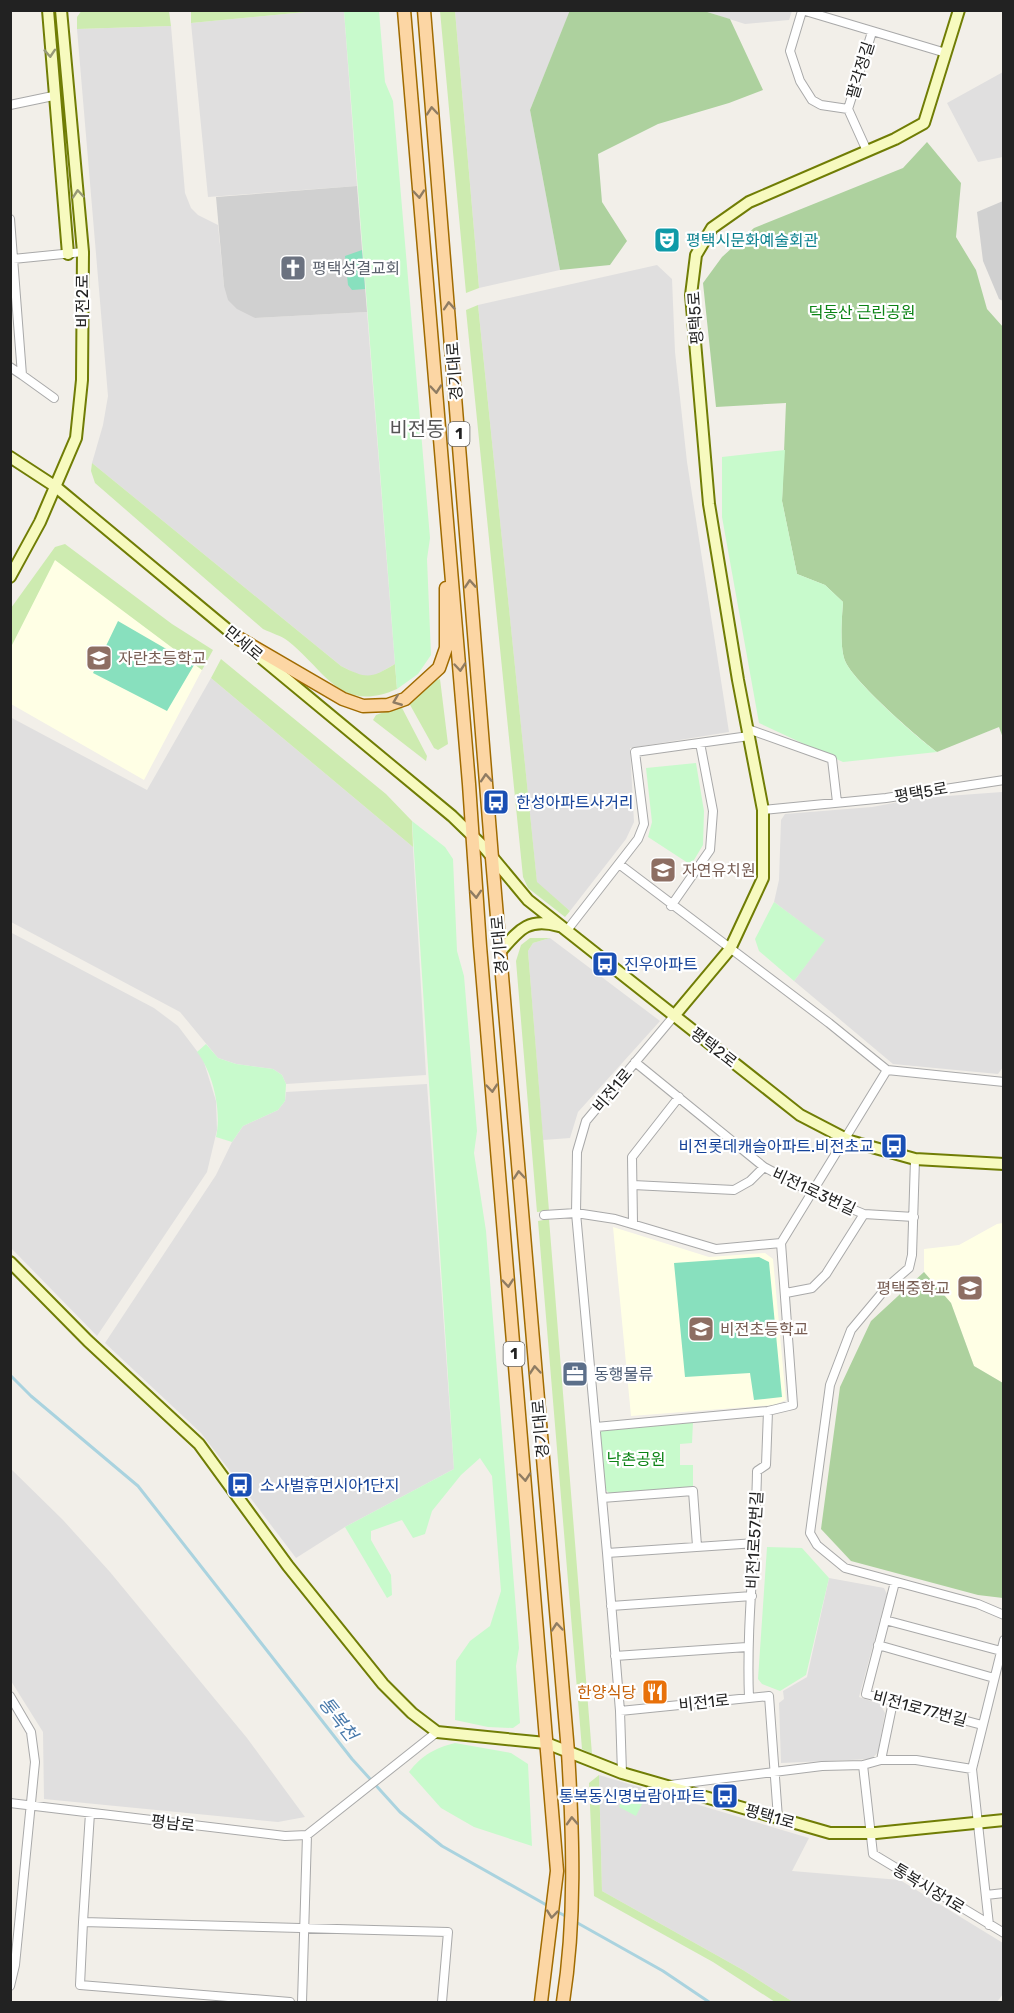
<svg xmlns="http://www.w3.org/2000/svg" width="1014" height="2013" font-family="Rubik,'Noto Sans KR',sans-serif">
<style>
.residential{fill:#e0dfdf}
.education{fill:#ffffe5}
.religious{fill:#d0d0d0}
.grass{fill:#cdebb0}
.forest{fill:#add19e}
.park{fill:#c8facc}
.pitch{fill:#88e0be}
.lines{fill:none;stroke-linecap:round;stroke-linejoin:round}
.stream{stroke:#aad3df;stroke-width:3}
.street-casing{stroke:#a9a9a9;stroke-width:10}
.secondary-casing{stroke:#707d05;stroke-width:14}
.primary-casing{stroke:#a06b00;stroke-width:15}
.street{stroke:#fff;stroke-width:8}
.secondary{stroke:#f7fabf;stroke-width:10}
.primary{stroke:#fcd6a4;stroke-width:12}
.oneway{stroke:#979978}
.oneway2{stroke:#8f7c63}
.labels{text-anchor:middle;stroke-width:4.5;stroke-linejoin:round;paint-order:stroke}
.shield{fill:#fff;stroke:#646464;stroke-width:1.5}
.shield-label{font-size:15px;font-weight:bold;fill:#222}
.street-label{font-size:16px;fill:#222;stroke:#fff}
.culture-label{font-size:16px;fill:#0d838f;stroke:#fff;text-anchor:start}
.worship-label{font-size:16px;fill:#5b616d;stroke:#fff;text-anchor:start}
.park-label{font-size:16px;fill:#0c8416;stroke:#fff}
.education-label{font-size:16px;fill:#785e54;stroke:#fff;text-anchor:start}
.transit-label{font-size:16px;fill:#164399;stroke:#fff;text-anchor:start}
.service-label{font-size:16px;fill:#4e5e75;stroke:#fff;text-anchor:start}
.food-label{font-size:16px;fill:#c56008;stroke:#fff;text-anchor:end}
.water-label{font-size:18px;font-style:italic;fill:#4a7aab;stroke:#fff}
.quarter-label{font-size:20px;fill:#555;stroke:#fff}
</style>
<rect width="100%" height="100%" fill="#f2efe9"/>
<path class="residential" d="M316 11H344L357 186 208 197 191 23Z
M455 11H570L530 110 560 270 479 288Z
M704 11H792L789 20 745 24Z
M171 26 185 193 191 208 198 215 218 225 224 286 255 318 367 312 395 664 374 676 363 677 341 666 92 463 103 425 108 396 77 29Z
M1003 72V157L978 162 947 103Z
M657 265 672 279 675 352 687 462 729 732 630 748 634 822 626 839 570 911 537 883 478 305Z
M211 678 413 847 426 1075 286 1084 282 1075 273 1069 236 1064 218 1058 180 1012 11 922 10 717 147 790Z
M1002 792 1003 1067 998 1074 893 1064 794 981 824 940 774 902 779 880 781 820 785 814 872 807 920 798Z
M10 932 154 1008 178 1026 203 1059 216 1101 217 1130 207 1172 97 1336 11 1248Z
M550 938 660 1021 578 1112 570 1138 543 1140 528 951 533 943Z
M427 1084 454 1469 345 1527 296 1558 201 1433 105 1343 216 1175 232 1142 243 1126 278 1110 285 1101 286 1092Z
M10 1468 63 1520 110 1572 247 1738 305 1817 278 1822 44 1799 43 1732 11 1681Z
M829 1578 884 1588 887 1594 859 1697 880 1704 885 1713 878 1752 872 1759 781 1763 779 1703 784 1699 783 1691 807 1677Z
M599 1775 809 1838 792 1871 900 1880 1003 1943V1994L997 2002H793L743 1970 602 1891Z"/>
<path class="education" d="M55 559 202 670 144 780 11 704 10 647Z
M1003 1223V1383L974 1366 951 1303 924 1272V1249L959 1245 997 1224Z
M613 1227 709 1257 765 1253 773 1259 786 1400 774 1405 631 1416Z"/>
<path class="religious" d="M357 186 367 312 255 318 237 309 228 300 224 286 216 197Z
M1003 201V301L999 299 983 261 977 212Z"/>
<path class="grass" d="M82 10 169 11 171 26 77 29V17Z
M191 11V10L316 11 191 23Z
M440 11H455L479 288 466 293Z
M478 305 537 882 570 911 565 917 528 888 523 877 466 310Z
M92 463 341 666C367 679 370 679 395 664L397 689C340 714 326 671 288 641 282 636 271 633 263 629L95 483 91 471Z
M65 544 172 624 213 650 202 670 55 560 11 647V608L55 547Z
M221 659 386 794 412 821 413 847 211 678Z
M440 679 448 744 438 750 434 748 409 703 434 681Z
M401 706 427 756 426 761 373 720 376 715Z
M530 938H550L533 943 528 951 549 1211 537 1212 516 961 521 945Z
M549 1219 592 1754 582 1749 538 1221Z
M599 1775 602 1891 743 1970 793 2002H775L713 1962 594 1896 589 1783Z"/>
<path class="forest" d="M570 10 704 11 730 19 763 90 729 103 658 124 598 154 602 202 627 241 610 265 560 270 530 110Z
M927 142 961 183 956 237 976 270 987 309 1003 327V738L999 727 937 752C916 736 857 684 846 663 839 650 842 617 843 602L825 585 797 574 782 501 786 403 716 407 703 283 722 257 754 228 903 168Z
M924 1272 951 1303 974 1366 1003 1383V1598L978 1595 851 1561 821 1529 840 1387 871 1321Z"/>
<path class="park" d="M344 11H379L385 82 393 101 430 538 427 559 431 655 418 674 397 689Z
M785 450 782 501 797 574 825 585 843 602C842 617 839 650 846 663 857 684 916 737 937 752L843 762 759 723 722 517V457Z
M696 763 704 811 703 845 691 865 648 837 652 822 646 768Z
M412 821 445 847 453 859 457 951 464 976 477 1131 474 1153 486 1231 519 1648 516 1666 520 1723 513 1728 488 1727 455 1720 456 1661 470 1641 490 1626 501 1591 492 1476 480 1458 461 1475 432 1511 425 1534 413 1538 402 1520 371 1531V1540L391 1575 392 1595 387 1598 345 1527 454 1469Z
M774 902 825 940 794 981 759 951 755 939Z
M206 1044 218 1058 236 1064 273 1069 282 1075 286 1084 285 1101 278 1110 243 1126 232 1142 216 1137C222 1112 213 1072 197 1052Z
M693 1422 692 1443 680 1444V1465H693V1487L610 1494 605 1489 600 1432 604 1429Z
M767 1547 802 1548 829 1578 806 1675 780 1691 762 1684 758 1679Z
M455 1743 511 1753 528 1764 532 1846 474 1827 441 1808 409 1772C422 1755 435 1748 455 1743Z
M626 1789 644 1800 636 1816 619 1807Z"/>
<path class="pitch" d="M362 250 365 289 352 290 348 285 345 256Z
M118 621 194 665 167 711 93 673Z
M759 1257 769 1262 782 1397 754 1400 750 1373 685 1377 674 1263Z"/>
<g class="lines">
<path class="stream" d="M10 1375 31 1396 138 1486 352 1759 400 1812 442 1846 550 1907
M556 1911 569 1918
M574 1921 663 1971 709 2002"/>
<defs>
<path id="street" d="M802 10 946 53
M802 11 790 51 800 81 812 100 821 105 848 109 872 32
M10 105 53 96
M848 109 867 151
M10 219 22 375 10 367
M13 259 83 252
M22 375 54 398
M748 729 832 759 837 802
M763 810 886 798 1004 780
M619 864 829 1023 887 1070 1004 1082
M671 906 710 850 713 811 700 743
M568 929 638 839 644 824 635 752 749 736
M635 1062 764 1167 813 1193 864 1214 914 1217
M915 1159 912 1255 909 1268 887 1287 851 1330 830 1385 810 1533 817 1545 845 1568 978 1604 1004 1615
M633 1185 734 1190 750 1181 764 1167
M544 1215 576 1213 615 1219 716 1249 781 1243
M633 1223 632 1157 679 1097
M786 1293 812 1288 826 1274 864 1214
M596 1427 768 1411 793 1405 781 1243 887 1070
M602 1498 693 1491 697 1546
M607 1553 756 1543
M895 1582 866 1694 982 1725
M611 1606 752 1596
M885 1620 1001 1651
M878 1645 994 1678
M615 1656 747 1647
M10 1696 31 1732 35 1762 15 1965 10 1986
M749 1698C746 1622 756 1547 757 1471L766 1465 768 1411
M620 1711 769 1696 778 1818
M881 1760 893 1702
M863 1765 873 1854 1004 1933
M622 1773 620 1711 607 1553 576 1213 577 1152 586 1121 674 1016
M670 1785 822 1766 863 1765 881 1760H916L972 1769
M10 1803 285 1836 307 1835 437 1732
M986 1895 1004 1893
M83 1922 90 1813
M989 1925 972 1769 1004 1640
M290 2002 80 1985 83 1922 448 1932 442 2002
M302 2002 307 1835"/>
<path id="secondary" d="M48 10 68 254
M10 457 56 487 240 640
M10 577 40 522 76 438 82 380 83 252 61 10
M254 652 452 816 483 846 528 900 800 1115 850 1141 915 1159 1004 1164
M500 952C519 930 528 917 559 926
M674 1016 730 949 763 878V810L738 680 709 504 691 295 696 255 712 228 749 202 895 139 924 123 959 10
M10 1262 88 1341 199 1444 288 1566 383 1684 412 1713 437 1732 546 1743 622 1773 830 1833H876L1004 1820"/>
<path id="primary" d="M404 10 469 784 480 946 557 1871 541 2002
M424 10 492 858 568 1752C573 1837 576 1919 563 2002
M235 636 343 699 363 706 388 705 405 699 439 668 446 648V588"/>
</defs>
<use href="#street" class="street-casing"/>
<use href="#secondary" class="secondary-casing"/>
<use href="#primary" class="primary-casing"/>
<use href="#street" class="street"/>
<use href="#secondary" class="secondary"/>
<use href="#primary" class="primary"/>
</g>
<defs><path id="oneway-chevron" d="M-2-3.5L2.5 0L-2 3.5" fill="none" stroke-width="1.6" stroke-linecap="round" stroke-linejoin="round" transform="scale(1.5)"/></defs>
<g class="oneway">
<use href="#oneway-chevron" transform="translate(50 53) rotate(86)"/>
<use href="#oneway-chevron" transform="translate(78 194) rotate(-95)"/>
</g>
<g class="oneway2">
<use href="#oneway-chevron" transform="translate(432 111) rotate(-95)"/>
<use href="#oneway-chevron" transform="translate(419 194) rotate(85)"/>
<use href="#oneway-chevron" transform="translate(449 306) rotate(-94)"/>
<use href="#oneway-chevron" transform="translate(436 389) rotate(85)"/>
<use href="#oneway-chevron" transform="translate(470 584) rotate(-94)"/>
<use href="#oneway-chevron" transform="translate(460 667) rotate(85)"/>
<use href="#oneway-chevron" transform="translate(397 701) rotate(158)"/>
<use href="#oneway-chevron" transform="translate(486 778) rotate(-94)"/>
<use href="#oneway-chevron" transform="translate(476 894) rotate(86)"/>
<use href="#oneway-chevron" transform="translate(492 1088) rotate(85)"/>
<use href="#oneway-chevron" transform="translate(519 1175) rotate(-95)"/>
<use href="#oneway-chevron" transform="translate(508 1283) rotate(85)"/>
<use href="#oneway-chevron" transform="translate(535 1370) rotate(-95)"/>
<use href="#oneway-chevron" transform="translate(525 1477) rotate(85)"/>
<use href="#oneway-chevron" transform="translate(557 1627) rotate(-95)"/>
<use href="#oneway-chevron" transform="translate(572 1821) rotate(-93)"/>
<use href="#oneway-chevron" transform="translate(552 1914) rotate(96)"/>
</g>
<defs>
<symbol id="theatre-square" viewBox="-11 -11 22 22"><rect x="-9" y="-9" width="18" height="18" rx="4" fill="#0f9aa8" stroke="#fff"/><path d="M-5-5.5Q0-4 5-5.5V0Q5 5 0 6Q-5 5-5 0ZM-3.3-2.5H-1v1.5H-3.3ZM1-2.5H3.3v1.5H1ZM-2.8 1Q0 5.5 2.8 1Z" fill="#fff"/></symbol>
<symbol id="church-square" viewBox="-11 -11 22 22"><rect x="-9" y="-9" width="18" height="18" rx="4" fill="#6b7280" stroke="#fff"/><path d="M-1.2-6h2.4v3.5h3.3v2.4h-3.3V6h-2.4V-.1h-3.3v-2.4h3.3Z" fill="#fff"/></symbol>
<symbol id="school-square" viewBox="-11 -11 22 22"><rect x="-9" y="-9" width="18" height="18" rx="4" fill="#8d6e63" stroke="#fff"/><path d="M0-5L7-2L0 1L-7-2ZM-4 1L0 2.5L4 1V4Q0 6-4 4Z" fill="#fff"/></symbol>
<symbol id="bus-square" viewBox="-11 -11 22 22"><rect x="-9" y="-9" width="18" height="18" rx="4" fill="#1a4fb4" stroke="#fff"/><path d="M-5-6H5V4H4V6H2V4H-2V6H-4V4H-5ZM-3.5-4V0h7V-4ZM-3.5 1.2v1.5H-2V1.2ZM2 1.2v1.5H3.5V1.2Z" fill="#fff"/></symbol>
<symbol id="office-square" viewBox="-11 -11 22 22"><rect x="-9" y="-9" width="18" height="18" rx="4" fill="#5c6f8a" stroke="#fff"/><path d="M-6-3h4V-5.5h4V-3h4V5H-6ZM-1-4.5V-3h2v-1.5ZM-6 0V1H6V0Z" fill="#fff"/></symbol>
<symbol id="restaurant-square" viewBox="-11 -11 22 22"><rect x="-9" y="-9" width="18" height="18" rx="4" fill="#e8710a" stroke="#fff"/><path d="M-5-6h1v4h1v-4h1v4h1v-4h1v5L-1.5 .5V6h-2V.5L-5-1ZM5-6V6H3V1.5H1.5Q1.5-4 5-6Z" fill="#fff"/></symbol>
</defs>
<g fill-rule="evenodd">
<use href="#theatre-square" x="652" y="225" width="30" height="30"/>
<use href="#church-square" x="278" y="253" width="30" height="30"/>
<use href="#school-square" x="84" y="643" width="30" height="30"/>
<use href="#bus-square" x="481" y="787" width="30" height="30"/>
<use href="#school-square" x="648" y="855" width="30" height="30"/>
<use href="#bus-square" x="590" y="949" width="30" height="30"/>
<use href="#bus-square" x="879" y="1131" width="30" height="30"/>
<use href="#school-square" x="955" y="1273" width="30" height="30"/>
<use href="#school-square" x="686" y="1314" width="30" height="30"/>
<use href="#office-square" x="560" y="1359" width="30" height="30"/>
<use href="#bus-square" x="225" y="1470" width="30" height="30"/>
<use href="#restaurant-square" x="640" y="1677" width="30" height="30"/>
<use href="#bus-square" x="710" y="1781" width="30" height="30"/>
</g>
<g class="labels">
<g class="shield">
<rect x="448.5" y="422" width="21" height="24" rx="4.5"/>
<rect x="503.5" y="1342" width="21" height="24" rx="4.5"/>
</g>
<g class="shield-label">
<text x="459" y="439">1</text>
<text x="514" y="1359">1</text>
</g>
<g class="street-label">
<text transform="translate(860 70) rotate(-73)" y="6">팔각정길</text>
<text transform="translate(82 301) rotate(-90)" y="6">비전2로</text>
<text transform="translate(695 318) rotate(-94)" y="6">평택5로</text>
<text transform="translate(454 371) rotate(-94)" y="6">경기대로</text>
<text transform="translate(244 643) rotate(40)" y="6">만세로</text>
<text transform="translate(921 792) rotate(-10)" y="6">평택5로</text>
<text transform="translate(499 945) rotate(-95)" y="6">경기대로</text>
<text transform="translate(714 1047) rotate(38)" y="6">평택2로</text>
<text transform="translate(612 1090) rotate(-50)" y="6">비전1로</text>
<text transform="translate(814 1191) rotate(25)" y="6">비전1로3번길</text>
<text transform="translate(540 1429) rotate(-95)" y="6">경기대로</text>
<text transform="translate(754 1540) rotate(-87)" y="6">비전1로57번길</text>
<text transform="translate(704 1702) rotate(-6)" y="6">비전1로</text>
<text transform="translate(920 1708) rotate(15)" y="6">비전1로77번길</text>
<text transform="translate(770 1816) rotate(16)" y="6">평택1로</text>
<text transform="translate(173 1823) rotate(7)" y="6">평남로</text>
<text transform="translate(929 1888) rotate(31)" y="6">통복시장1로</text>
</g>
<g class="culture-label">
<text x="686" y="246">평택시문화예술회관</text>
</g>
<g class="worship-label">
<text x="312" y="274">평택성결교회</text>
</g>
<g class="park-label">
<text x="862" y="318">덕동산 근린공원</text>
<text x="636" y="1465">낙촌공원</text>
</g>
<g class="education-label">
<text x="118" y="664">자란초등학교</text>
<text x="682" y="876">자연유치원</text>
<text x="950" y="1294" text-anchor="end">평택중학교</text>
<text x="720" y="1335">비전초등학교</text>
</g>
<g class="transit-label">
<text x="516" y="808">한성아파트사거리</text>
<text x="624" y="970">진우아파트</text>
<text x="874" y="1152" text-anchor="end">비전롯데캐슬아파트.비전초교</text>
<text x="260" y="1491">소사벌휴먼시아1단지</text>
<text x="706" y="1802" text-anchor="end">통복동신명보람아파트</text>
</g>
<g class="service-label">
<text x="594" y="1380">동행물류</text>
</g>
<g class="food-label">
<text x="636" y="1698">한양식당</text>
</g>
<g class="water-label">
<text transform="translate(338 1719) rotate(52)" y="6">통복천</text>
</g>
<g class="quarter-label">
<text x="417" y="436">비전동</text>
</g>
</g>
<rect width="1014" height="2013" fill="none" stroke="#222222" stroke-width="24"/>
</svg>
